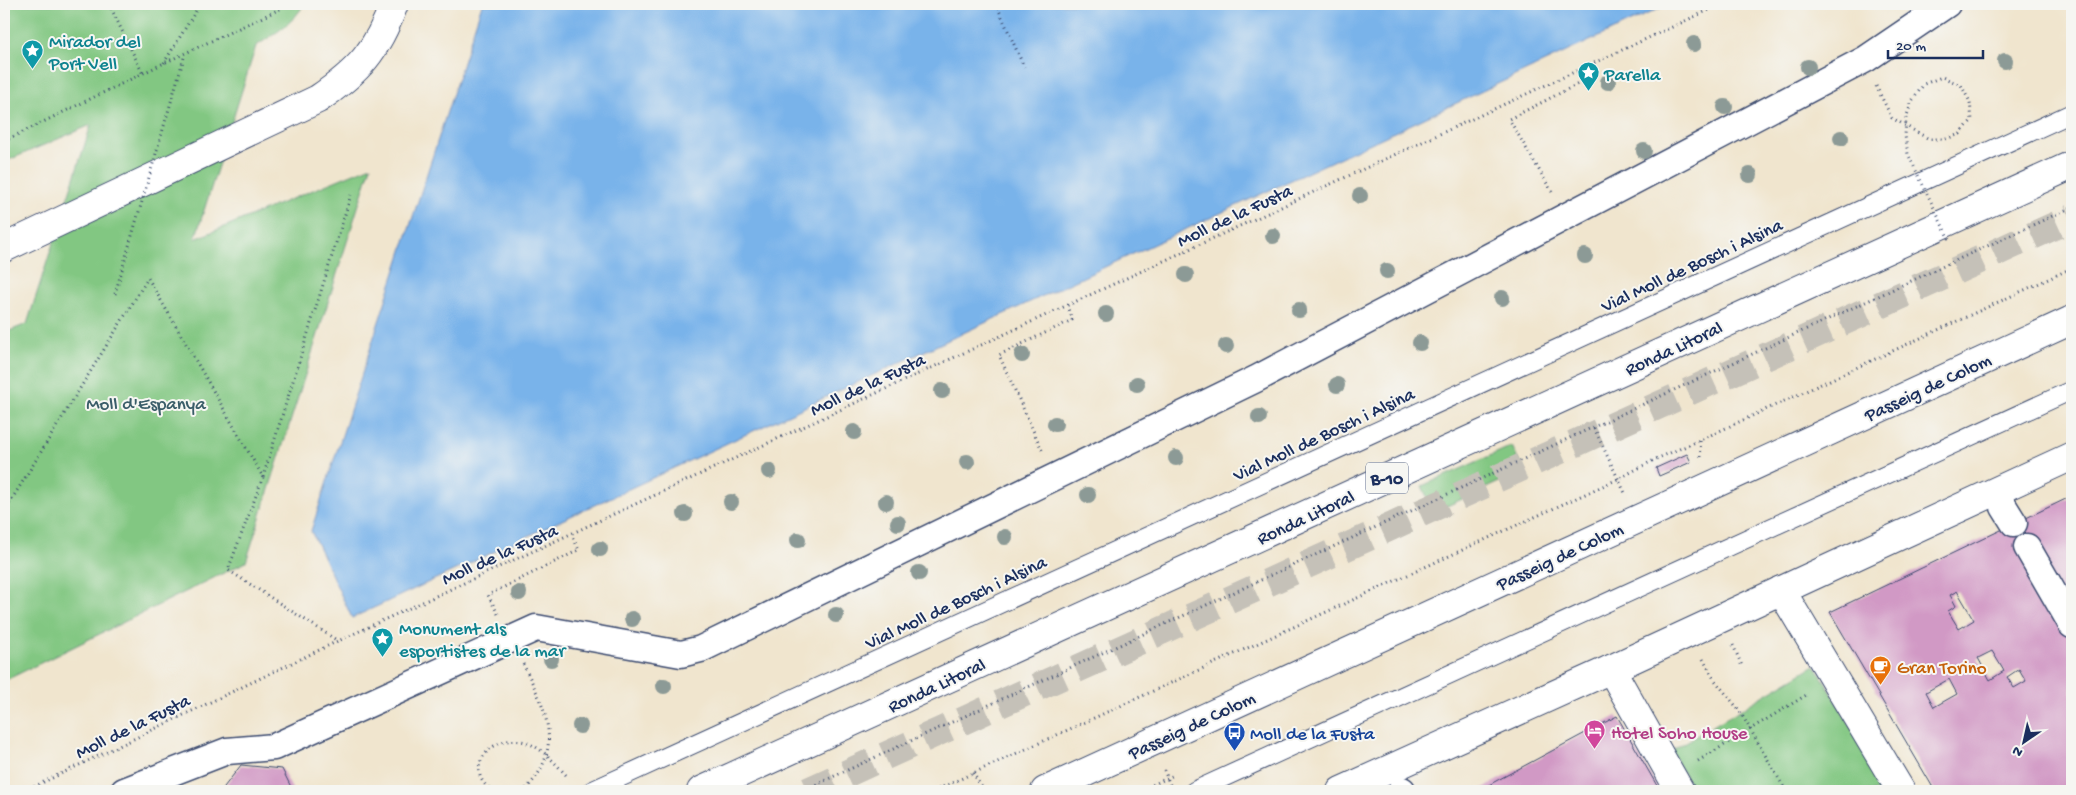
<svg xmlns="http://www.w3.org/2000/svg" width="2076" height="795" font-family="'Gochi Hand',sans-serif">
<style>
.green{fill:#82c782;stroke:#4e7b70}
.water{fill:#79b3ea;stroke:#4a71a4}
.building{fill:#d199c5;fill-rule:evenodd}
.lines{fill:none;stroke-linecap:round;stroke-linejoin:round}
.trunk-tunnel{stroke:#c5c1b8;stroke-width:28;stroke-dasharray:28 14;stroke-linecap:butt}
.service-casing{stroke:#3b4a6f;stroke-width:20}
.pedestrian-casing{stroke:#3b4a6f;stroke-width:29}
.minor-casing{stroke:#3b4a6f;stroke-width:30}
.tertiary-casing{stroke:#3b4a6f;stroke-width:30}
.secondary-casing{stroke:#3b4a6f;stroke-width:30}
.trunk-casing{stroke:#3b4a6f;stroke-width:30}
.path{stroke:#3b4a6f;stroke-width:3;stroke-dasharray:1 4;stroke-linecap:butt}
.service{stroke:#fff;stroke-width:18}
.pedestrian{stroke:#fff;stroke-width:26}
.minor{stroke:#fff;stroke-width:28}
.tertiary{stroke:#fff;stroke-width:28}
.secondary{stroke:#fff;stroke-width:28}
.trunk{stroke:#fff;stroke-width:28}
.path-bridge{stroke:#3b4a6f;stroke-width:3;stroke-dasharray:1 4;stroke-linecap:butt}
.tree{fill:#8c9a96}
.labels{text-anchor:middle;stroke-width:4;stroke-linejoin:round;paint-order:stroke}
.shield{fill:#f6f6f2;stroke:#5d6b8a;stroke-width:1}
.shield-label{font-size:18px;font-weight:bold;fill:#1b2f5e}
.culture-label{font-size:19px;fill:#0d838f;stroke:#f6f6f2;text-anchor:start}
.street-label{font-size:19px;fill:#1b2f5e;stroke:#f6f6f2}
.park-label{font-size:19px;fill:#3a5d69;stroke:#f6f6f2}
.food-label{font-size:19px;fill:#c56008;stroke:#f6f6f2;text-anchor:start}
.hotel-label{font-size:19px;fill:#b23c85;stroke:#f6f6f2;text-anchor:start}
.transit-label{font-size:19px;fill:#164399;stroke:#f6f6f2;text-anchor:start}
</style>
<rect width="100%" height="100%" fill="#f6f6f2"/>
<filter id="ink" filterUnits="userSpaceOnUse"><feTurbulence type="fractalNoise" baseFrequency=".02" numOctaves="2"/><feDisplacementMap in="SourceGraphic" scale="10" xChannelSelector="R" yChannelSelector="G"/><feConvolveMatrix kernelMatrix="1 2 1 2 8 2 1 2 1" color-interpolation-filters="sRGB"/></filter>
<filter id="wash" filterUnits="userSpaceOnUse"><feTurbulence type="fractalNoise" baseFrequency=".0096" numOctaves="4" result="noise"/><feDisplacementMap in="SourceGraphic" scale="20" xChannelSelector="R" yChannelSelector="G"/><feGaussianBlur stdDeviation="1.12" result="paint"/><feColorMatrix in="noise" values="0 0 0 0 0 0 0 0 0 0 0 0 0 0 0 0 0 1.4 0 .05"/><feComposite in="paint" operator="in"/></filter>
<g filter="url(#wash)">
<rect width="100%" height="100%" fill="#f0e5ce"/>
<path class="green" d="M4 4H304C295 22 273 35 256 46L195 239 371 166 246 562 4 681V333L27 324 91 125 4 162Z
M1512 446 1523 471 1434 512 1422 486Z
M1815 665 1890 791H1693L1671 751Z"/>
<path class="water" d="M482 4H1669L352 618 311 531Z"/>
<g id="blocks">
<path class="building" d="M1687 454 1691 462 1659 476 1656 468Z
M2072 496V604L2020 551 2072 639V791H1935L1830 612ZM1957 591 1974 620 1959 629 1948 611 1956 606 1950 595ZM1992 651 2004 671 1990 680 1978 658ZM2019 669 2026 681 2014 688 2007 677ZM1949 679 1957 694 1934 707 1926 692Z
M1617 716 1660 791H1478L1496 781Z
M241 765 282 769 293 791H221Z"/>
</g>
</g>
<g filter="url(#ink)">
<use href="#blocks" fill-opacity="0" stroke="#3b4a6f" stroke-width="1"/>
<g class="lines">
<path class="trunk-tunnel" d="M808 791 2072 218"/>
<defs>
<path id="service" d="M591 791 2072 113
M1194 791 2072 390"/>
<path id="pedestrian" d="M2004 507 2014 523
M2027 547 2072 625
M1402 790V791
M124 791 227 751 274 747 536 628 681 654 701 649 1256 379 1866 59 1947 4"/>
<path id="minor" d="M1781 590 1901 791
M1611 669 1680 791"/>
<path id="tertiary" d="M4 248 318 99C359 71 377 51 394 4"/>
<path id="secondary" d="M1045 791 2072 320
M1341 791 1611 669 2072 456"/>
<path id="trunk" d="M701 791 2072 165"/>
</defs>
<use href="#service" class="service-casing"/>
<use href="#pedestrian" class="pedestrian-casing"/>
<use href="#minor" class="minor-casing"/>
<use href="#tertiary" class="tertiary-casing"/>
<use href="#secondary" class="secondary-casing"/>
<use href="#trunk" class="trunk-casing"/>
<path class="path" d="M109 4 143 74
M1008 4 998 8 1024 67
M164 63 200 4
M1876 86 1892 118 1929 139H1946L1960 134 1972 120 1970 102
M4 141 164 63 282 8 286 4
M1552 192 1509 119 1582 82 1576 71
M1594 428 1625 493
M1700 441 1701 457
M1042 450 999 355 1072 320 1067 306
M263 477 351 195
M4 512 148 278 263 477 228 570 338 641
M498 614 488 595 579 550 572 535
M1733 645 1742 666
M1703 659 1714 679 1739 710 1786 791
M523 664C546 710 566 749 524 791
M1698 761 1808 694
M1164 770 1170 785
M973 773 984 791
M25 791 338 641 1722 4
M802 791 2072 207
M934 791 1618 479 1656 459 1700 440 2072 268
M1139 791 1174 775
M1805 791H1809"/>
<use href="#service" class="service"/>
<use href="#pedestrian" class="pedestrian"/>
<use href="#minor" class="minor"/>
<use href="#tertiary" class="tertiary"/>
<use href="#secondary" class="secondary"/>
<use href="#trunk" class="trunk"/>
<path class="path-bridge" d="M1949 239 1908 154 1905 136 1906 118 1912 101 1924 84 1942 77 1961 85 1970 102
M115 294 185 54
M493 791C458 769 496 728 530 744 545 751 555 763 566 775"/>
</g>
<g class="tree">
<circle cx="1694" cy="44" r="8"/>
<circle cx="2005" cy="61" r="8"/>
<circle cx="1808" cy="67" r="8"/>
<circle cx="1608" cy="82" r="8"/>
<circle cx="1725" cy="107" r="8"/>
<circle cx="1841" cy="138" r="8"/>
<circle cx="1644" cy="151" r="8"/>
<circle cx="1750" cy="175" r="8"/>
<circle cx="1360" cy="196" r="8"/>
<circle cx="1273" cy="236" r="8"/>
<circle cx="1585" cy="256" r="8"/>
<circle cx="1387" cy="271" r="8"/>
<circle cx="1186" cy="275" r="8"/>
<circle cx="1502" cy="298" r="8"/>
<circle cx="1299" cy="310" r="8"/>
<circle cx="1106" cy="314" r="8"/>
<circle cx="1420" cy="343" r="8"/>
<circle cx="1226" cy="346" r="8"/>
<circle cx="1022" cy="355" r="8"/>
<circle cx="1137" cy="384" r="8"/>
<circle cx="1337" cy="385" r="8"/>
<circle cx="942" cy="391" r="8"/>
<circle cx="1259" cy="417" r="8"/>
<circle cx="1055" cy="424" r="8"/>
<circle cx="854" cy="432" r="8"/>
<circle cx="1176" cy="458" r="8"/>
<circle cx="967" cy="462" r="8"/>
<circle cx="769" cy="471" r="8"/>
<circle cx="1088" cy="495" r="8"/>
<circle cx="731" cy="502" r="8"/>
<circle cx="886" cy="502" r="8"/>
<circle cx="685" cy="514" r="8"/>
<circle cx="898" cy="523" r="8"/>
<circle cx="1005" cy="537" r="8"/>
<circle cx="798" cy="540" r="8"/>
<circle cx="600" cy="549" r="8"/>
<circle cx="919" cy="573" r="8"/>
<circle cx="519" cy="593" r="8"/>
<circle cx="836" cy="615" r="8"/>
<circle cx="632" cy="619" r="8"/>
<circle cx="551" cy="659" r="8"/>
<circle cx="664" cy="686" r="8"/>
<circle cx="580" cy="726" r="8"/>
</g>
</g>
<defs>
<symbol id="sight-pin" viewBox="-11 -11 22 30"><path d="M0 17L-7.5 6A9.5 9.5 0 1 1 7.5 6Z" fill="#0f9aa8" stroke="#f6f6f2"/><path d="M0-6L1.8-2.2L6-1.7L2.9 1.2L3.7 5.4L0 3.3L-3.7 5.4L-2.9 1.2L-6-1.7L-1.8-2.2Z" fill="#fff"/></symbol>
<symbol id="cafe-pin" viewBox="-11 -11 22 30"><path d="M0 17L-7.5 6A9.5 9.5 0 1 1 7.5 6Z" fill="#e8710a" stroke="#f6f6f2"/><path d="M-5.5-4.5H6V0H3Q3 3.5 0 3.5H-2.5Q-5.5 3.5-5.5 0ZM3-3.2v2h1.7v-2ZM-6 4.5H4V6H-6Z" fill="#fff"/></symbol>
<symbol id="hotel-pin" viewBox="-11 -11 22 30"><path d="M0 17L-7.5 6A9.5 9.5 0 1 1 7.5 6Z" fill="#d1479c" stroke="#f6f6f2"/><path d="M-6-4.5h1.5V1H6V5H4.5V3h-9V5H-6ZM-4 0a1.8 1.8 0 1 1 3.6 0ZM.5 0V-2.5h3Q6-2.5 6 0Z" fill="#fff"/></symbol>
<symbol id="bus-pin" viewBox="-11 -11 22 30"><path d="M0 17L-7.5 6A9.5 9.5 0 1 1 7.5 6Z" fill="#1a4fb4" stroke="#f6f6f2"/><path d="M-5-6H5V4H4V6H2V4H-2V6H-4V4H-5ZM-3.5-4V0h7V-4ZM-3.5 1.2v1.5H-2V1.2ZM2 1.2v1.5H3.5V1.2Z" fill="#fff"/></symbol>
</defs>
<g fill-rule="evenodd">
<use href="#sight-pin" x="20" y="38" width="25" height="34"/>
<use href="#sight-pin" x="1576" y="60" width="25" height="34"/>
<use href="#sight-pin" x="370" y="626" width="25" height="34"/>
<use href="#cafe-pin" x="1868" y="654" width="25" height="34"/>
<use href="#hotel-pin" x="1582" y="718" width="25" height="34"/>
<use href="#bus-pin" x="1222" y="720" width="25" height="34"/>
</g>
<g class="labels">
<rect class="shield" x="1366" y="462.5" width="42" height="31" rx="4"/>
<g class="shield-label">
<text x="1387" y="484">B-10</text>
</g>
<g class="culture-label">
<text x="49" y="47">Mirador del<tspan x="49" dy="22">Port Vell</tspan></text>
<text x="1604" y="80">Parella</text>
<text x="399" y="634">Monument als<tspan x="399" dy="22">esportistes de la mar</tspan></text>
</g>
<g class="street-label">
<text transform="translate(1234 214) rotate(-25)" y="7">Moll de la Fusta</text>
<text transform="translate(1691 264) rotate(-25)" y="7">Vial Moll de Bosch i Alsina</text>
<text transform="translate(1673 347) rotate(-25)" y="7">Ronda Litoral</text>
<text transform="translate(867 383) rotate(-25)" y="7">Moll de la Fusta</text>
<text transform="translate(1927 386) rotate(-25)" y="7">Passeig de Colom</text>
<text transform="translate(1323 433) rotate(-25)" y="7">Vial Moll de Bosch i Alsina</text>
<text transform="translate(1305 516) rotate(-25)" y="7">Ronda Litoral</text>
<text transform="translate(499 553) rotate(-24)" y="7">Moll de la Fusta</text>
<text transform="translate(1559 555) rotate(-25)" y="7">Passeig de Colom</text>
<text transform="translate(955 601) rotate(-25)" y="7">Vial Moll de Bosch i Alsina</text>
<text transform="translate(936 684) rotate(-25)" y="7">Ronda Litoral</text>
<text transform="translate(1191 724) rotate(-25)" y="7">Passeig de Colom</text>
<text transform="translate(132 725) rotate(-26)" y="7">Moll de la Fusta</text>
</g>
<g class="park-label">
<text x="146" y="409">Moll d'Espanya</text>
</g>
<g class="food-label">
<text x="1897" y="673">Gran Torino</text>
</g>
<g class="hotel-label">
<text x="1611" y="738">Hotel Soho House</text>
</g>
<g class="transit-label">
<text x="1250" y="739">Moll de la Fusta</text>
</g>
</g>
<rect width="2076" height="795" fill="none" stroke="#f6f6f2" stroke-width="20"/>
<g transform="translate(2024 742) rotate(214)" stroke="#f6f6f2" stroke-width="4" paint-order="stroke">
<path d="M0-4L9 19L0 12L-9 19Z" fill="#1b2f5e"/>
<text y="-8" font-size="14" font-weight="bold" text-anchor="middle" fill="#1b2f5e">N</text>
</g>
<path d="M1888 50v8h95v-8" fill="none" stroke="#1b2f5e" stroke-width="2.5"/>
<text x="1896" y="50" font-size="15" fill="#1b2f5e" stroke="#f6f6f2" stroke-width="4" paint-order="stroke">20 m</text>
</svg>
